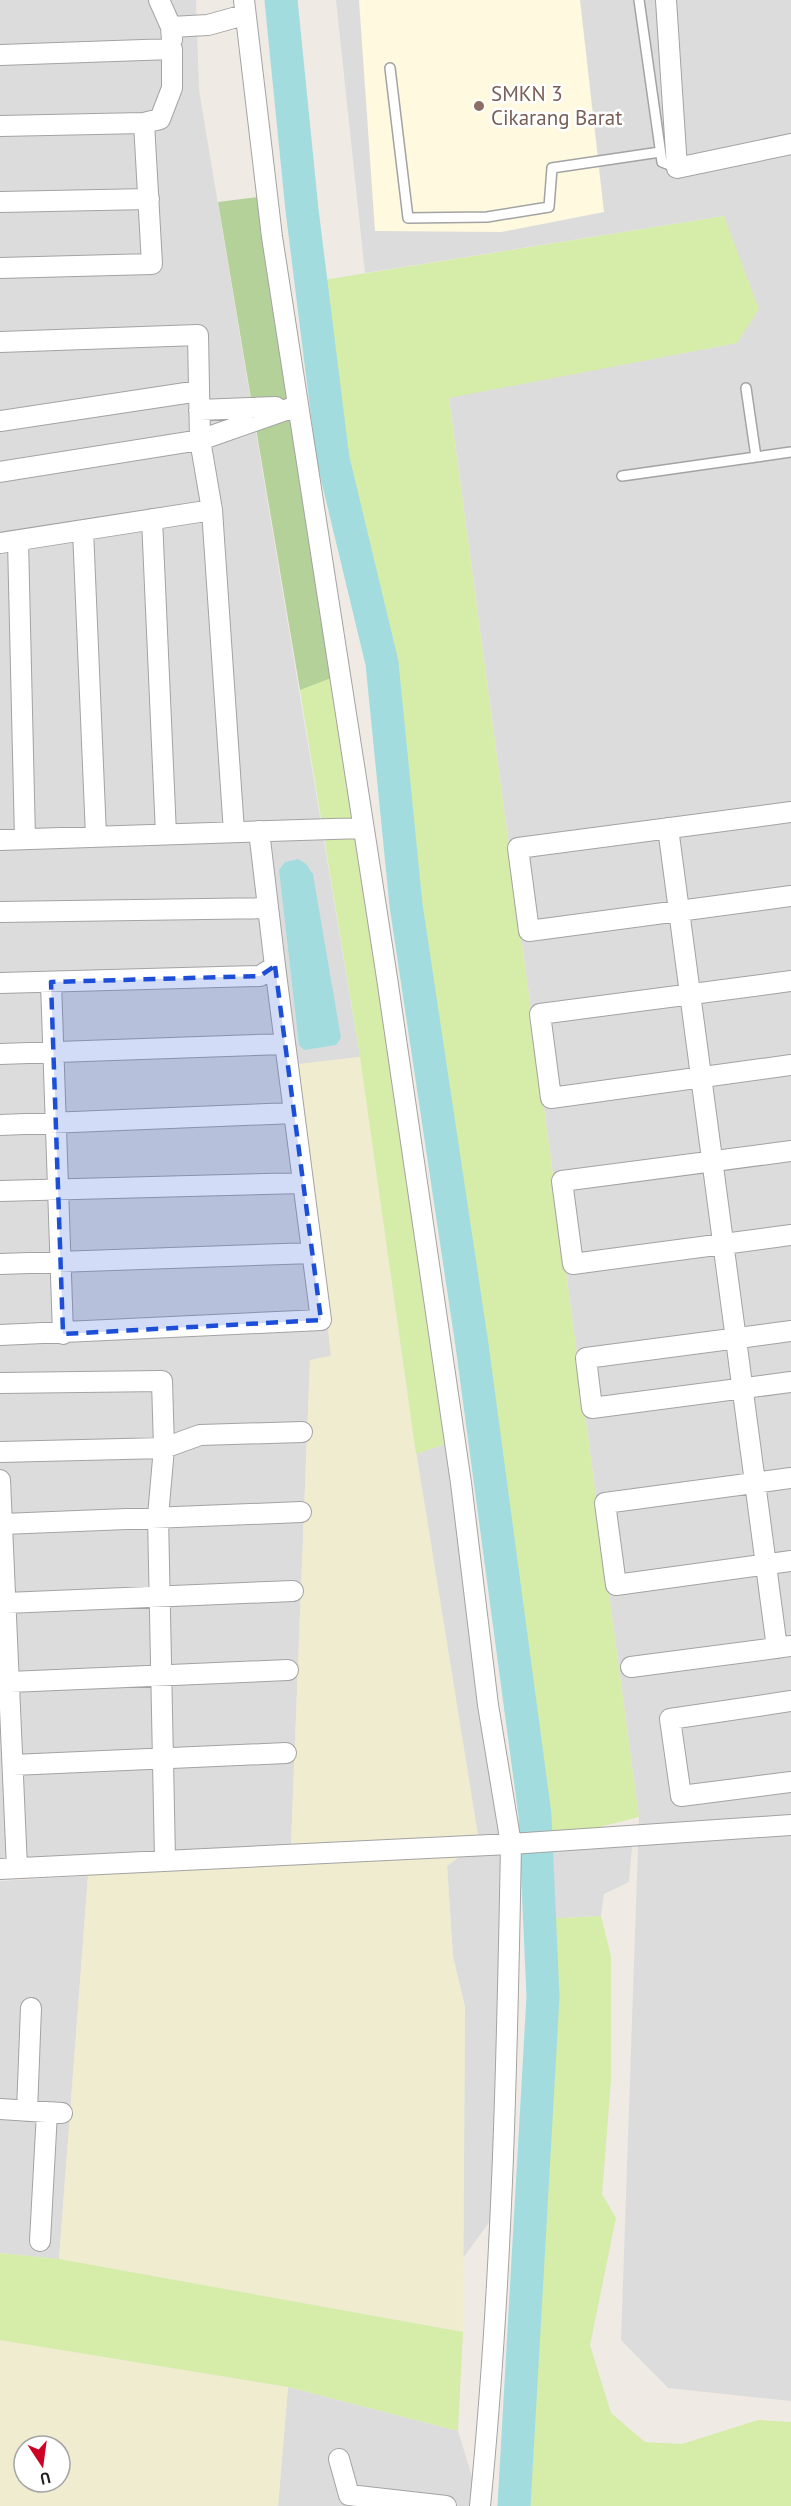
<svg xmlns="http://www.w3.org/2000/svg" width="791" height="2506" font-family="'PT Sans',sans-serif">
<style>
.residential{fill:#dddcdc}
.education{fill:#fff9df}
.farmland{fill:#efeccf;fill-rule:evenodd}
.grass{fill:#d6eca9}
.forest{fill:#b3d198}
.water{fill:#a3dcdf}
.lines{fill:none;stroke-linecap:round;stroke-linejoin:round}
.river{stroke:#a3dcdf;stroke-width:33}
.service-casing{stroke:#a3a3a3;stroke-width:12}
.minor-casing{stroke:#a3a3a3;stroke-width:22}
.service{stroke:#fff;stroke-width:9}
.minor{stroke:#fff;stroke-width:20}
.marked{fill:#1d4ed8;fill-opacity:0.2;stroke:#1d4ed8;stroke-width:4.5;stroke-dasharray:12 8;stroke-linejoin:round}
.education-dot{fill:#8d6e63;stroke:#fff;stroke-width:2}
.labels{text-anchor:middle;stroke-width:5;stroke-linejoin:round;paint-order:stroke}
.education-label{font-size:21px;fill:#785e54;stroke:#fff;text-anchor:start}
</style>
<rect width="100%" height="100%" fill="#f0eae5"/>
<path class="residential" d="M0 0H196L199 90 360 1057 300 1064 331 1356 310 1360 291 1845 0 1860Z
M336 0H791V2401L668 2388 621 2340 639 1817 449 397 737 343 724 216 365 273Z
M457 1440 514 1851 510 2194 463 2258 465 2007 453 1957 447 1866 479 1842 416 1454Z
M536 1843 632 1847 629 1882 604 1894 601 1916 540 1919Z
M88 1876 59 2259 0 2253V1881Z
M288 2387 458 2431 481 2506H278Z"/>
<path class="education" d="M359 0H580L604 212 501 232 375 231Z"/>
<path class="farmland" d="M360 1057 406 1388 479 1842 447 1866 453 1957 465 2007 463 2332 59 2259 88 1876 94 1855 291 1845 310 1360 331 1356 299 1064Z
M0 2340 288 2387 278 2506H0ZM24 2446H60V2482H24Z"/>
<path class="grass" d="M724 216 759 309 737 343 449 398 639 1817 536 1843 535 1815 483 1425 406 905 381 657 333 459 311 282Z
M339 675 457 1440 416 1454 360 1057 300 690Z
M601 1916 611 1956V2081L602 2194 616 2218 590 2345 611 2413 645 2442 682 2444 758 2420 791 2422V2506H514L543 1997 540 1919Z
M0 2253 59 2259 463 2332 458 2431 288 2387 0 2340Z"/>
<path class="forest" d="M267 196 339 675 300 690 218 202Z"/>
<path class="water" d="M298 859 306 864 313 874 341 1038 336 1045 304 1050 299 1045 279 870 285 862Z"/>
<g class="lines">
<path class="river" d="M281 0 302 210 333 459 382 663 406 905 472 1345 535 1815 543 1997 514 2506"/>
<defs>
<path id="service" d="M639 0 662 162 677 168
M390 68 408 218 487 217 549 207 552 168 660 152
M746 388 756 457
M622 476 791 452"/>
<path id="minor" d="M159 0 171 27 172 40
M244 0 272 237 387 978 461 1483 488 1705 511 1844 791 1825
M666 0 677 168 791 144
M171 27 208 25 244 15
M0 55 172 49V88L160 119 144 123 152 264 0 268
M0 126 144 123
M0 202 149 199
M0 342 198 335 200 440 212 510 234 832
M199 410 276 407
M0 421 199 391
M0 472 200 440 297 406
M152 519 166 834
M83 530 96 836
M18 541 25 839
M0 543 212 510
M791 812 518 848 529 931 791 896
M668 828 777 1648
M0 840 363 828
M0 912 268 908
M791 981 540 1014 551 1098 791 1065
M51 982 63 1334
M0 983 260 976 275 966 259 831
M0 1054 285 1044
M0 1125 294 1113
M791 1151 562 1181 573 1264 791 1235
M0 1191 303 1183
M0 1264 312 1253
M791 1331 586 1358 592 1408 791 1382
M0 1335 321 1320 275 966
M0 1383 162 1381 164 1448 158 1516 165 1859
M0 1452 164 1448 200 1435 302 1432
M791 1478 605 1503 616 1585 791 1561
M0 1480 17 1868
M3 1524 301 1512
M6 1603 293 1591
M631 1667 791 1646
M10 1682 288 1670
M791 1701 670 1719 681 1796 791 1782
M13 1765 286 1753
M0 1869 511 1844C507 2065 502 2286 480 2506
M0 2109 62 2113
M27 2111 31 2008
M40 2241 47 2112
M339 2459 349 2495 446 2506"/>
</defs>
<use href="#service" class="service-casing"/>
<use href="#minor" class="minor-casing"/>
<use href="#service" class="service"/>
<use href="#minor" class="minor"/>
</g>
<path class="marked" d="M275 966 321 1320 63 1334 51 982 260 976Z"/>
<circle class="education-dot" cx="479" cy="106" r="6"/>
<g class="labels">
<g class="education-label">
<text x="491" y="101">SMKN 3<tspan x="491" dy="24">Cikarang Barat</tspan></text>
</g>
</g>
<g transform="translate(42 2464) rotate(167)"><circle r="28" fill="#ffffff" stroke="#a5a5a5" stroke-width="1.5"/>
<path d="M0-4.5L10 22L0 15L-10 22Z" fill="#ce0025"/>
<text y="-9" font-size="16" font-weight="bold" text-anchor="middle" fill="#1f1f1f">U</text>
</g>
</svg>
